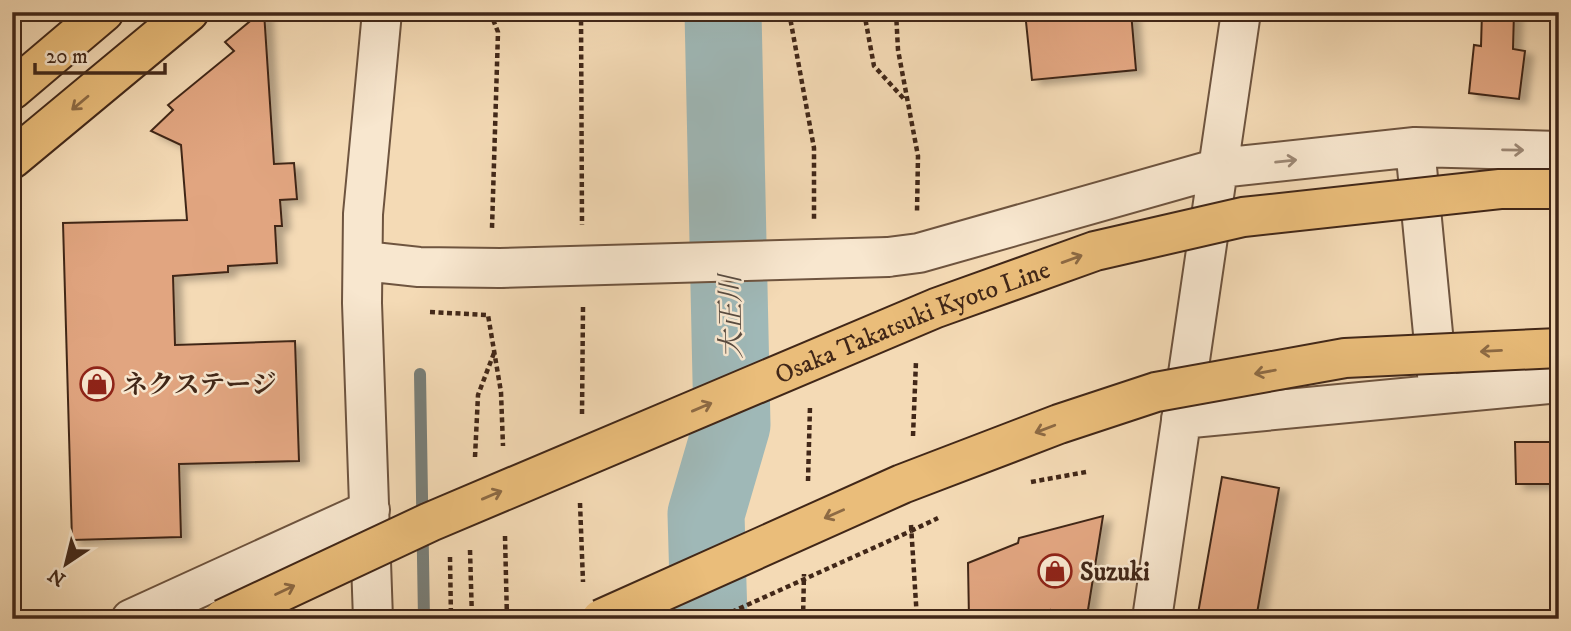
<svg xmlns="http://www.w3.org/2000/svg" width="1571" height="631" font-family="'IM FELL DW Pica','Noto Serif JP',serif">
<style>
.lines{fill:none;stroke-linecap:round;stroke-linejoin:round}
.stream{stroke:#797e77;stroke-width:12}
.river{stroke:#9fb8b7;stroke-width:77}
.building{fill:#e1a580;stroke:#412718;stroke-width:2;filter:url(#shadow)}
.minor-casing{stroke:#6e543f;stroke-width:42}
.major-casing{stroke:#412718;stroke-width:42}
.path{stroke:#412718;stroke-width:4.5;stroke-dasharray:5 3.5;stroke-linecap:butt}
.minor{stroke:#f8e7cf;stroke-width:38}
.major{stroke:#eabd7a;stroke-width:38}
.minor-bridge-casing{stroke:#6e543f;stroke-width:42;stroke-linecap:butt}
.major-bridge-casing{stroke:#412718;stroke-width:42;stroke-linecap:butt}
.path-bridge{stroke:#412718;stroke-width:4.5;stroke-dasharray:5 3.5;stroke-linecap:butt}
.minor-bridge{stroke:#f8e7cf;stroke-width:38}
.major-bridge{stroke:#eabd7a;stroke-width:38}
.oneway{stroke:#8d6a44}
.oneway2{stroke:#9c8774}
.labels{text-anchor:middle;stroke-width:5;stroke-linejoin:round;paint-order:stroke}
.street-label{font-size:26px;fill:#412718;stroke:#f8e7cf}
.poi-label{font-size:26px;font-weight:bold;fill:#412718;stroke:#f8e7cf;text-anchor:start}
.water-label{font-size:28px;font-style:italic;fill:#584b40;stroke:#f8e7cf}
</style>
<defs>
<filter id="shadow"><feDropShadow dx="8" dy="4.5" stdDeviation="3.5" flood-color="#0004"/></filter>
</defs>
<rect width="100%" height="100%" fill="#f4dab5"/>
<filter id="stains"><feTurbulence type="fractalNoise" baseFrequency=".00286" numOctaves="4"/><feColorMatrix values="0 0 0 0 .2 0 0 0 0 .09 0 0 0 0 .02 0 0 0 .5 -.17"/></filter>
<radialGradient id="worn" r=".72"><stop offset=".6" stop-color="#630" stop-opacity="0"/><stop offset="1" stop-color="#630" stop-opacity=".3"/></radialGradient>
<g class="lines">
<path class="stream" d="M420 374 424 619"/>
<path class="river" d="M709 619 706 514 732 425 723 12"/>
</g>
<path class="building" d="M261 12H264L274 164 294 163 297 199 280 200 282 226H275L277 263 228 266V272L173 276 175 345 295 341 299 461 179 464 181 537 72 540 63 223 187 220 181 145 151 131 173 110 168 105 234 51 225 42Z
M1025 12H1131L1136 70 1032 80Z
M1482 12H1514L1513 49 1525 51 1519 99 1469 93 1474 45 1481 46Z
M1515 442H1559V484H1516Z
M1222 477 1279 488 1256 619H1197Z
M1103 516 1087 616 1051 610 1050 619H969L968 563 1018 543 1019 538Z"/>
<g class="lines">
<defs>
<path id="minor" d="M1415 147 1438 385
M888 257 919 253 1219 168 1415 147 1559 151
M364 261 419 267 500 268
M1181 419 1559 383
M131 619 370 510
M373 619 362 303 363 214 382 12
M1152 619 1241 12"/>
<path id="major" d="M12 90 104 12
M12 159 189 12"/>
</defs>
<use href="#minor" class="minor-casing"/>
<use href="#major" class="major-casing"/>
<path class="path" d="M490 12 498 32 492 228
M581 12 582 225
M789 12 814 148V219
M864 12 874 66 905 100
M896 12 898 50 918 156 917 212
M430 312 488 315 501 392 503 446
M582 414 583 307
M913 436 916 361
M475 457 478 395 494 353
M808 481 810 406
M1031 482 1086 472
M580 503 583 582
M911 525 917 619
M911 531 938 518
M505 536 507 619
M470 550 472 619
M450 557 451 619
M803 619 804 574"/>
<use href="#minor" class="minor"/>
<use href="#major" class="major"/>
<defs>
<path id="minor-bridge" d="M500 268 888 257"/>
<g id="major-bridge">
<path id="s1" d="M223 619 430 522 936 308 1095 251 1243 217 1500 189H1559"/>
<path d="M601 619 902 484 1059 424 1156 392 1345 358 1559 348"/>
</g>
</defs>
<use href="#minor-bridge" class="minor-bridge-casing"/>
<use href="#major-bridge" class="major-bridge-casing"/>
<path class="path-bridge" d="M716 619 911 531"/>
<use href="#minor-bridge" class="minor-bridge"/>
<use href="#major-bridge" class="major-bridge"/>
</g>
<defs><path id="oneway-shaft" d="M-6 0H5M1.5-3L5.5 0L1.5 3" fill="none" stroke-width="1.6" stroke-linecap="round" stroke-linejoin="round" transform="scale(1.75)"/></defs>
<g class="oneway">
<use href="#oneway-shaft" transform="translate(80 103) rotate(140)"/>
<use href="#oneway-shaft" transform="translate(1072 259) rotate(-20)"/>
<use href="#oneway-shaft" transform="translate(1491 351) rotate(177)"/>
<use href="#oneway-shaft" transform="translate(1265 372) rotate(170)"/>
<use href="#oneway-shaft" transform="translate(702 407) rotate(-23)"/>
<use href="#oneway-shaft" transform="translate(1045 429) rotate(159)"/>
<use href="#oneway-shaft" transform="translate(492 495) rotate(-23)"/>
<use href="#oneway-shaft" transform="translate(834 514) rotate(156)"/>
<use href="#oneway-shaft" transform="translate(285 590) rotate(-25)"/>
</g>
<g class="oneway2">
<use href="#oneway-shaft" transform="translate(1513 150) rotate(1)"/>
<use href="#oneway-shaft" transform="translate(1286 161) rotate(-6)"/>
</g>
<defs>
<symbol id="shop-ring" viewBox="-11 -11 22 22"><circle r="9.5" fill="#f8e7cf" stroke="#8f2418" stroke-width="1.5"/><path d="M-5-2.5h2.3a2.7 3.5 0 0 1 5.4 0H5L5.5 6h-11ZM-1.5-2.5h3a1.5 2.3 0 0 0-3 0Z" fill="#8f2418"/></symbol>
</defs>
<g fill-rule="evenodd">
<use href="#shop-ring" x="78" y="365" width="38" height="38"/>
<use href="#shop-ring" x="1036" y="552" width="38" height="38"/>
</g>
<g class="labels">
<g class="street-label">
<text dy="9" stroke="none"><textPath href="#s1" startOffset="751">Osaka Takatsuki Kyoto Line</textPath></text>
</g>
<g class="poi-label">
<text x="122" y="393">ネクステージ</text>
<text x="1080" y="580">Suzuki</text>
</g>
<g class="water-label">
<text transform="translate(730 317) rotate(-91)" y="10">大正川</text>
</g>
</g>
<rect width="1571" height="631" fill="none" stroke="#f4dab5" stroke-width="42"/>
<rect x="14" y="14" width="1543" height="603" fill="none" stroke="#412718" stroke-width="3.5"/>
<rect x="21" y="21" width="1529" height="589" fill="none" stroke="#412718" stroke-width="2"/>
<g transform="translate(66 564) rotate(215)" stroke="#f8e7cf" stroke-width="5" paint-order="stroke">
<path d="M0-5L12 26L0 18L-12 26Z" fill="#412718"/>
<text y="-10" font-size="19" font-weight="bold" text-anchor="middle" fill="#412718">N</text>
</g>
<path d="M35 63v10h130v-10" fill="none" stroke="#412718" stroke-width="3.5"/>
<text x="46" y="63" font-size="21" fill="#412718" stroke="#f8e7cf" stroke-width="5" paint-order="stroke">20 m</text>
<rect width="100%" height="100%" filter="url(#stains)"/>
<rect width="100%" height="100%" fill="url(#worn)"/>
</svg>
